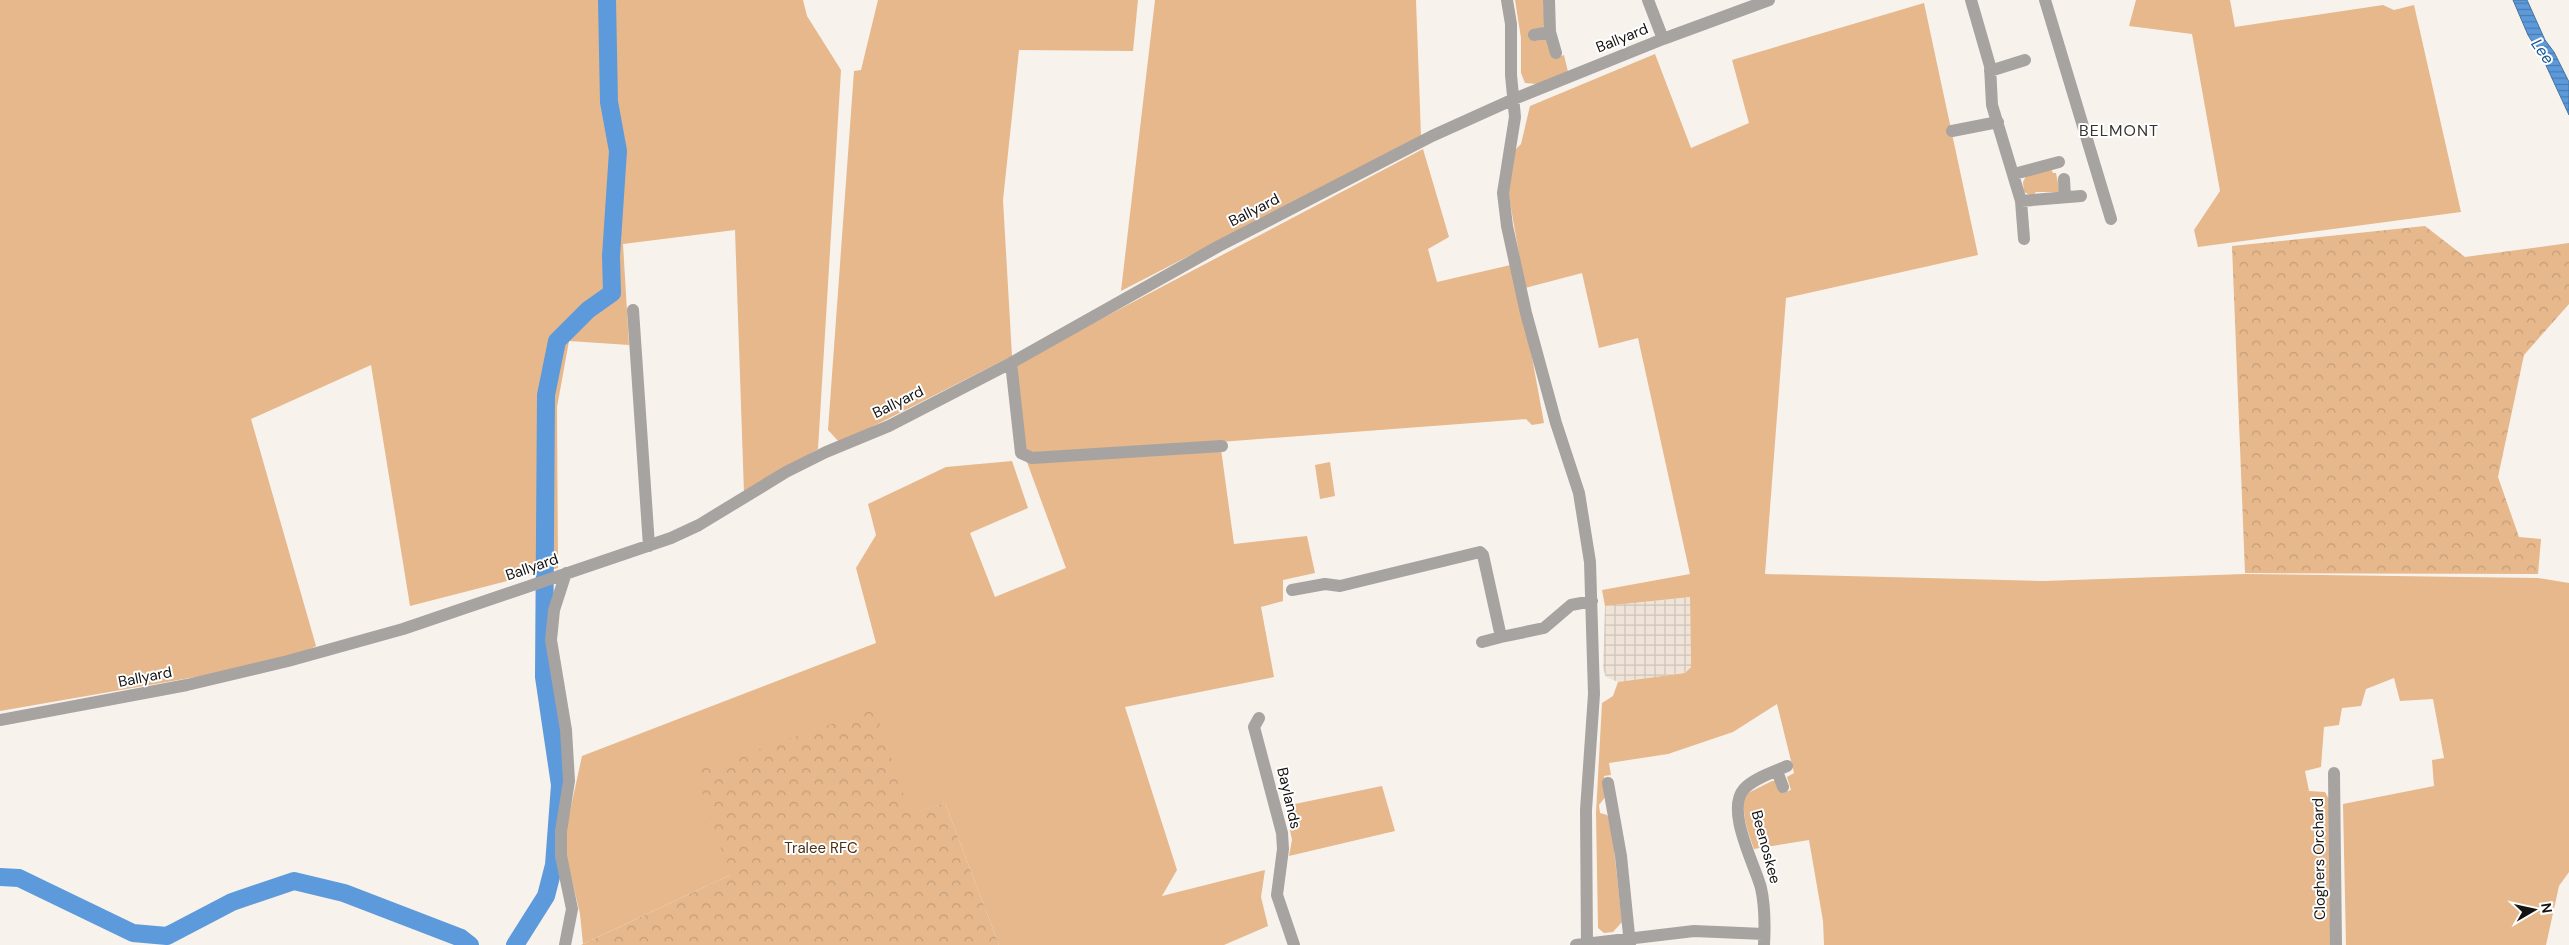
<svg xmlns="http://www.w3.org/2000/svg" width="2569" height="945" font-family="'DM Sans',sans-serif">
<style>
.industrial{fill:url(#industrial-grid)}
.green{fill:#e6b88c}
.park{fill:url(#park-crowns)}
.water{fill:url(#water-rules);stroke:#47729e}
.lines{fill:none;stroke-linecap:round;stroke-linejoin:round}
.river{stroke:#5c9adb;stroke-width:18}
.minor{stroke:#a6a3a1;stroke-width:12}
.labels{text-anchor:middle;stroke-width:4;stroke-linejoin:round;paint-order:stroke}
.street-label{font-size:15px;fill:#151311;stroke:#fff}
.park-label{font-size:15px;fill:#4d3114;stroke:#fff}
.water-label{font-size:16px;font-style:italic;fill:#155794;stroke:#fff}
.neighbourhood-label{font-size:16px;letter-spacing:1px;fill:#39342f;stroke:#fff}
</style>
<defs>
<pattern id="industrial-grid" width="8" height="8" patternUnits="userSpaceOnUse" patternTransform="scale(1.25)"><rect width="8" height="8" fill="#f0e4d9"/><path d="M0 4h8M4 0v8" fill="none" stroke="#cdc3b9"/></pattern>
<pattern id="park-crowns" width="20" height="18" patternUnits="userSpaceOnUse" patternTransform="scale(1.25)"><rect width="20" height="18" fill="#e6b88c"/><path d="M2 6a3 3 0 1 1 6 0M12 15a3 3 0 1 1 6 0" fill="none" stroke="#c49d78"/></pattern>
<pattern id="water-rules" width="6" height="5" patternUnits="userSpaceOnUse" patternTransform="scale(1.25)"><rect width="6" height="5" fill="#5c9adb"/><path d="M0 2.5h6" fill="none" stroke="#4b7cb0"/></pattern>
</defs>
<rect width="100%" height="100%" fill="#f8f2ec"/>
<path class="industrial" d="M1690 597 1691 667 1685 673 1618 682 1606 677 1603 669 1605 606Z"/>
<path class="green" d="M0 0H803L807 16 841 70 818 449 744 493 735 230 623 244 629 345 569 341 557 407 558 568 410 606 371 365 251 419 316 646 288 661 0 711Z
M878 0H1138L1133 51 1019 50 1003 200 1012 356 840 443 828 430 854 71 861 70Z
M1155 0H1416L1421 136 1121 291Z
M1515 0H1543L1545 23 1543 28 1531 33 1533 41 1545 39 1549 41 1556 58 1564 55 1568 72 1537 84 1525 83 1521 73V38Z
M2136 0H2230L2235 27 2383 5 2394 10 2414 5 2461 212 2198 247 2194 230 2220 191 2192 34 2129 26Z
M1924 3 1978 255 1786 298 1765 574 2044 581 2245 574 2538 578 2569 583V872L2559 886 2546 945H2346L2343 804 2434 786 2432 760 2444 758 2433 699 2400 701 2394 678 2366 689 2361 706 2342 708 2339 725 2324 727 2321 767 2305 771 2309 791 2325 792 2330 801 2331 945H1824L1823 921 1809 840 1754 849C1748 832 1740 812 1746 794L1772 781H1778L1783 793 1791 790 1787 777 1794 773 1777 704 1733 732 1668 754 1609 763 1611 775 1604 776 1606 796 1599 805 1600 813 1607 815 1611 822 1622 922 1613 932 1604 933 1598 928 1596 813 1602 703 1613 696 1618 682 1685 673 1691 667 1690 597 1605 606 1602 590 1690 574 1638 338 1599 348 1582 273 1525 288 1508 191 1515 150 1521 144 1530 106 1655 54 1691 148 1749 123 1732 60Z
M1423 149 1449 237 1428 249 1437 282 1515 264 1544 423 1532 425 1526 419 1220 442 1234 544 1307 536 1315 573 1283 580V601L1261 607 1274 677 1125 707 1177 870 1162 896 1265 870 1261 897 1268 926 1224 945H999L945 803 730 875 583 944 580 914 563 843 582 756 876 643 856 568 876 535 868 504 946 467 1012 461 1028 508 970 533 995 597 1066 568 1024 454 1010 367Z
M2051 169 2053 173H2056L2060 192H2036L2032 196 2024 192 2023 182 2026 176Z
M1330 462 1335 496 1320 499 1315 465Z
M1382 786 1395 831 1289 856 1292 840 1285 806Z"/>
<path class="park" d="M2425 226 2465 257 2569 243V304L2524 355 2498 477 2519 537 2541 539 2538 574 2245 573 2232 246Z
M875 709 910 814 945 803 999 945H581L730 875 695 771Z"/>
<path class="water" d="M2513 0H2527L2545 40 2554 52 2569 82V115L2544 61 2528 35Z"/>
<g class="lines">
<path class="river" d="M0 877 19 878 133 933 167 936 232 902 294 881 344 893 461 938 470 945
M515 945 546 896 554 865 560 785 544 677 546 395 557 341 588 310 612 293 611 256 618 151 609 102 607 0"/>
<path class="minor" d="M1507 0 1511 24V75L1515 117 1503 193 1507 226 1526 313 1556 423 1579 493 1590 562 1594 694 1586 810 1587 945
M1549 0 1550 32 1556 53
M1648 0 1663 39
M1971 0 1990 66 1992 105 2021 201 2024 239
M2045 0 2111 219
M1534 35 1550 32
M1990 71 2025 60
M1952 131 1998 122
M2014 174 2059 162
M2064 179 2065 197
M2021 201 2081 196
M633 310 649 546
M1011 363 1021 453 1032 458 1222 446
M1292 590 1325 584 1340 586 1480 552 1483 555 1501 637 1544 628 1571 605 1592 601
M1482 642 1501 637
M1259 718 1254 727 1282 833 1283 849 1277 895 1294 945
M0 720 187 685 288 661 403 629 671 538 699 525 786 472 826 452 889 426 1011 363 1219 246 1432 136 1514 99 1663 39 1769 0
M1777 771 1783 787
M2334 773 2336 945
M1608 783 1621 856 1630 945
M565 945 572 909 561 856V831L569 781 566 730 551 640 554 610 566 573
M1576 945 1694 931 1764 934
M1764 945C1765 927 1765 906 1761 888 1755 865 1725 810 1744 789 1754 778 1774 772 1787 766"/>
</g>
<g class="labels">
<g class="street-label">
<text transform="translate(1622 38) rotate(-22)" y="5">Ballyard</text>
<text transform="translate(1254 210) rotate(-27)" y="5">Ballyard</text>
<text transform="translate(898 402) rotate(-26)" y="5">Ballyard</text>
<text transform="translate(532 567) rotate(-19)" y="5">Ballyard</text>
<text transform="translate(145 677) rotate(-11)" y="5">Ballyard</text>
<text transform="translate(1289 798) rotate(77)" y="5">Baylands</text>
<text transform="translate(1766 847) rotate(75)" y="5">Beenoskee</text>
<text transform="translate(2319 859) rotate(-91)" y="5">Cloghers Orchard</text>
</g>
<g class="park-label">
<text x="821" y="853">Tralee RFC</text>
</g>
<g class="water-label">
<text transform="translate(2543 51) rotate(55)" y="6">Lee</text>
</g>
<g class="neighbourhood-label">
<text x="2119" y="136">BELMONT</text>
</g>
</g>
<g transform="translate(2534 910) rotate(81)" stroke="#ffffff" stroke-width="4" paint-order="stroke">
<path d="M0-4L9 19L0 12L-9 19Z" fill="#151311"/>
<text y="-8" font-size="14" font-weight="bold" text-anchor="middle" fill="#151311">N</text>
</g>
</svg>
